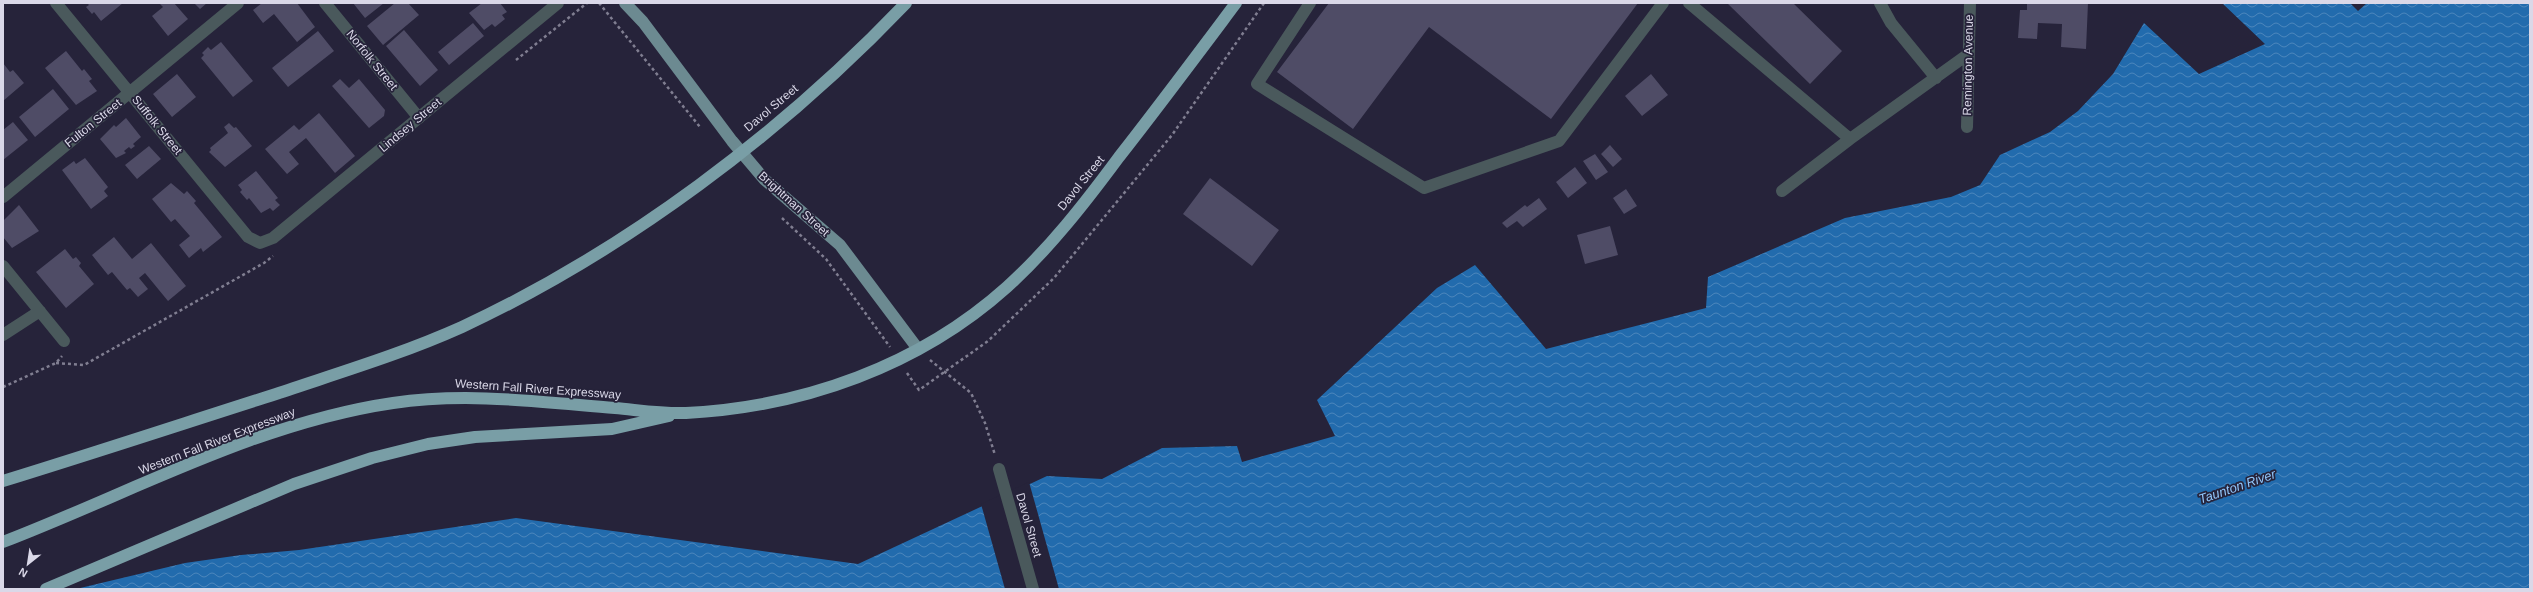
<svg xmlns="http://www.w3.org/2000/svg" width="2533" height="592" font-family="Helvetica,sans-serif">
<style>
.water{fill:url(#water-waves)}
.pier{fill:#26233a}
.building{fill:#4f4c66}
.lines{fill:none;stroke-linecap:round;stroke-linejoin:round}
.path{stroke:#807e91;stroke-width:2.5;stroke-dasharray:3 3;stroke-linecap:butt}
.minor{stroke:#4a595c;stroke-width:12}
.major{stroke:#6c8a91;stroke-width:12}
.highway{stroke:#799ea6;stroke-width:12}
.labels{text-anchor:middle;stroke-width:3.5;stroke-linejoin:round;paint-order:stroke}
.street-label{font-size:12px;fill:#dad8e8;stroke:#26233a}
.water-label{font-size:13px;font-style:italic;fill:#91c5fa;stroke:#26233a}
</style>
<defs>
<pattern id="water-waves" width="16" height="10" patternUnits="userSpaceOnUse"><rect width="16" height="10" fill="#226bad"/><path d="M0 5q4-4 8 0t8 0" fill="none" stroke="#4c86bc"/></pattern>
</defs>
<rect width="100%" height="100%" fill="#26233a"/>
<path class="water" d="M2222 3H2350L2358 11 2367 3H2530V589H76L185 563 241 555 299 550 516 518 858 564 1047 476 1102 479 1162 448 1237 446 1242 462 1335 436 1317 400 1437 288 1475 265 1546 349 1706 308 1708 277 1845 218 1951 197 1980 185 2000 155 2050 132 2078 111 2113 74 2144 23 2199 74 2265 44Z"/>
<path class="pier" d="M1029 482 1059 589H1005L981 504Z"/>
<path class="building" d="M87 3H123L101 21 94 12 92 14 86 7 89 5Z
M159 3H174L188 19 168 36 152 16 163 7Z
M194 3H207L200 9Z
M262 3H297L315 27 297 42 274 14 263 23 253 10Z
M353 3H384L365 18Z
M395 3H408L419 15 383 45 367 26Z
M482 3H500L507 12 502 15 505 19 495 27 492 24 484 30 469 13Z
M1329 3H1638L1551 119 1429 27 1353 129 1277 72Z
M1727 3H1793L1842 51 1810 84Z
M2027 3H2088L2086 49 2061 47 2062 24 2038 23 2037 39 2018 38 2020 10H2027Z
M473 23 484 36 449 65 438 52Z
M404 30 438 70 420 86 386 46Z
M318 31 334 51 288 87 272 68Z
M221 42 253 81 233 97 201 58 204 55 202 53 208 47 211 50Z
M66 51 82 71 84 69 92 79 89 81 97 91 76 105 45 68Z
M3 63 10 72 13 70 24 83 3 101Z
M177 74 196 97 172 117 153 94Z
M1651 74 1668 95 1642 116 1625 96Z
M340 79 349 88 359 79 385 110 384 116 369 128 332 86Z
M53 89 69 109 35 137 19 117Z
M319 113 355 156 335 173 306 138 289 152 299 164 287 174 265 149 294 125 299 130Z
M126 118 141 137 133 144 135 146 131 149 129 147 124 151 126 153 116 158 100 139 114 125 116 127Z
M13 122 28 140 3 160V130Z
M229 123 234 128 236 127 252 146 225 167 209 152 211 150 210 148 228 133 224 127Z
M1610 145 1622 159 1613 167 1601 154Z
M149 146 161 159 137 179 125 165Z
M1595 154 1608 172 1596 180 1583 161Z
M85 158 108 187 104 191 108 196 91 209 62 170 74 161 76 164Z
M1575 167 1587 183 1568 198 1556 182Z
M256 171 278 198 275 200 280 205 273 211 270 208 261 213 249 198 247 200 240 192 242 190 238 185Z
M1210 178 1279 230 1252 266 1183 214Z
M171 183 184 194 187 191 196 201 194 203 222 237 203 252 201 248 189 258 179 245 190 236 175 219 171 222 152 199Z
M1626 189 1637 206 1624 214 1613 198Z
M1539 198 1547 209 1523 227 1517 221 1507 228 1502 223 1525 205 1527 207Z
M19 205 39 231 12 248 3 237V221Z
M1610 226 1618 255 1585 264 1577 235Z
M114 237 132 259 151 243 186 286 168 301 145 273 139 278 148 289 138 297 130 288 127 290 112 272 108 275 92 255Z
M65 249 73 259 76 257 81 263 79 266 94 284 66 308 36 272Z"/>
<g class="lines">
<path class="path" d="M599 3 700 127
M516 60 587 3
M782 218 826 259 890 347
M930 360 971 393 985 423 995 455
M56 363 84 365 264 263 273 256
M907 373 919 390 988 341 1054 278 1172 135 1264 3
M3 387 56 363 62 356"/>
<path class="minor" d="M56 3 248 237 260 243 273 238 558 3
M325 3 419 118
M1310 3 1257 84 1424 188 1559 141 1663 3
M1689 3 1850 139 1967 55
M1880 3 1891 23 1936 78
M1967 127 1970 3
M1782 191 1850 139
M3 197 238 3
M3 266 64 341
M3 335 40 311
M999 469 1033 589"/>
<path class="major" d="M625 3 643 22 732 141 765 180 840 245 918 349"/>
<path class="highway" d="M3 481C94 453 185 423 276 394 338 373 402 354 462 327 625 251 782 133 906 3
M3 542C131 493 256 423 393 403 467 392 541 402 615 408 638 410 663 414 686 413 803 407 919 366 1007 287 1049 249 1085 203 1119 157 1159 106 1197 55 1236 3
M46 589 294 484 372 458 428 444 475 437 612 429 669 416"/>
</g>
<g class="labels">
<g class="street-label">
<text transform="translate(372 60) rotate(51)" y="4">Norfolk Street</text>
<text transform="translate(1968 65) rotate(-89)" y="4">Remington Avenue</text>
<text transform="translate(771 108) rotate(-40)" y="4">Davol Street</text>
<text transform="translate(93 123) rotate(-39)" y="4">Fulton Street</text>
<text transform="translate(157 125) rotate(51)" y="4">Suffolk Street</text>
<text transform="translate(410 125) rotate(-40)" y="4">Lindsey Street</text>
<text transform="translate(1081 183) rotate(-51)" y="4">Davol Street</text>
<text transform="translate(794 204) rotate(42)" y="4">Brightman Street</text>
<text transform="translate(538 389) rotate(4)" y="4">Western Fall River Expressway</text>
<text transform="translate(217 441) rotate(-21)" y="4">Western Fall River Expressway</text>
<text transform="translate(1029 525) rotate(74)" y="4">Davol Street</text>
</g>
<g class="water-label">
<text transform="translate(2237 486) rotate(-19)" y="5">Taunton River</text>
</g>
</g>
<rect width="2533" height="592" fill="none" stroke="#dad8e8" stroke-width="8"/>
<g transform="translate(28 564) rotate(210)" stroke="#26233a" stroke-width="3" paint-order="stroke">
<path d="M0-3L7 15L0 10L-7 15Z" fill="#dad8e8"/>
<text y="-6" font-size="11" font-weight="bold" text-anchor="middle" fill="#dad8e8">N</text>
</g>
</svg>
